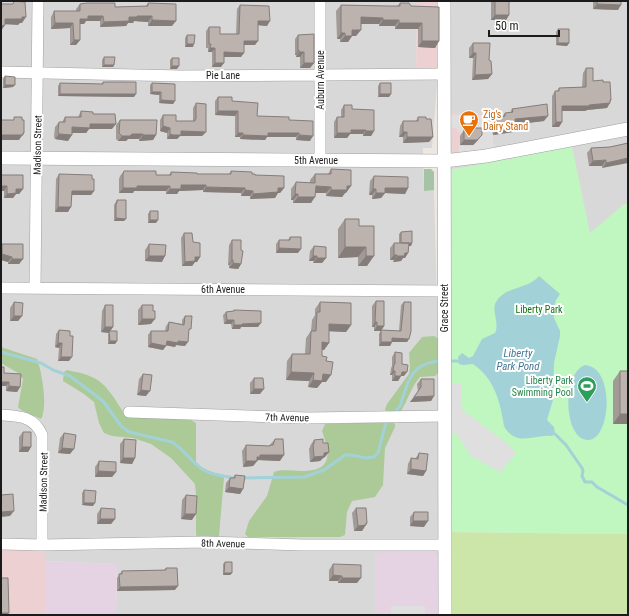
<svg xmlns="http://www.w3.org/2000/svg" width="629" height="616" font-family="'Roboto Condensed',sans-serif">
<style>
.residential{fill:#d9d8d8}
.commercial{fill:#edd1d2}
.industrial{fill:#e5d3e4}
.grass{fill:#cce5a9}
.forest{fill:#abca98}
.cemetery{fill:#a4c4a5}
.park{fill:#c0f6bf}
.parking{fill:#dfdfdf}
.water{fill:#a3d1d8}
.lines{fill:none;stroke-linecap:round;stroke-linejoin:round}
.stream{stroke:#a3d1d8;stroke-width:3}
.minor-casing{stroke:#9f9f9f;stroke-width:12}
.tertiary-casing{stroke:#9f9f9f;stroke-width:14}
.minor{stroke:#fff;stroke-width:11}
.tertiary{stroke:#fff;stroke-width:13}
.wall{fill:#a29a96}
.shaded-wall{fill:#847d7a}
.building{fill:#bcb3ae;stroke:#847d7a}
.labels{text-anchor:middle;stroke-width:4;stroke-linejoin:round;paint-order:stroke}
.street-label{font-size:10px;fill:#1b1b1b;stroke:#fff}
.food-label{font-size:10px;fill:#c56008;stroke:#fff;text-anchor:start}
.park-label{font-size:10px;fill:#127211;stroke:#fff}
.leisure-label{font-size:10px;fill:#27864d;stroke:#fff;text-anchor:end}
.water-label{font-size:11px;font-style:italic;fill:#487796;stroke:#fff}
</style>
<rect width="100%" height="100%" fill="#ece8e1"/>
<path class="residential" d="M1 1H417L416 71 439 1H628V203L622 206 590 234 458 168 450 170V154L494 150 490 114 450 113 438 71 432 148H423L424 190H434L439 382V557L375 553V615L116 614 117 564 45 561V548L1 547Z"/>
<path class="commercial" d="M417 1H439L438 71H416Z
M450 113 490 114 494 150 450 154Z
M1 547 45 548V615H1Z"/>
<path class="industrial" d="M432 551 439 557V615H375V553Z
M45 561 117 564 116 614 234 615H45Z"/>
<path class="grass" d="M449 532 628 534V615H449Z"/>
<path class="forest" d="M434 336 436 337 438 339V373L435 376 420 377C411 387 408 400 401 411H386L385 409 387 404 409 374 410 367 409 353 422 337Z
M1 347 37 359C42 372 48 407 41 419L21 410 18 407 23 379 18 373 1 363Z
M67 370C75 372 84 373 92 377 108 384 116 402 126 416L191 420 196 423V462C203 470 214 473 224 475V478L219 536 216 538H197L196 534V494L195 484 171 458 151 444 133 438 112 436 104 433 99 423 94 402 84 394 63 381 64 372Z
M392 422 395 424V427L385 448 383 485 375 497 352 501 347 512 345 535 340 537H248L245 534 249 521 267 496 274 472C283 469 292 471 302 471 333 471 330 454 322 431L325 424Z"/>
<path class="cemetery" d="M424 169H431L434 172V190L424 191Z"/>
<path class="park" d="M572 146 590 233 622 206 628 203V534L449 532 450 170Z"/>
<path class="parking" d="M450 115H490L494 150 460 154 459 146H473L479 140V133H460L456 128 450 127Z
M462 383 461 409 508 444 516 453 500 472 471 456 456 433 449 436V384Z
M391 606H425V615H391Z"/>
<path class="water" d="M539 276 560 294 556 300 554 307V318L560 331V336L554 363 553 400 547 420 554 427 555 434 552 436C534 434 516 448 504 426 500 402 495 379 473 364L463 365 459 364 458 357 462 353 469 358 473 356 482 339 495 333C500 323 491 311 496 302 505 286 529 289 539 276Z
M585 365C616 367 611 442 587 440 563 438 562 373 585 365Z"/>
<g class="lines">
<path class="stream" d="M1 352 41 363 53 370 70 376 103 401 121 426 129 432 172 442C182 448 189 458 198 466 208 475 223 476 236 478
M448 361H459
M394 413C396 411 398 408 400 406 402 402 403 395 405 391 411 371 420 362 441 361
M555 434 566 445 582 468 583 471 582 476 585 482H592L597 487 628 505
M242 478 304 477 324 470 345 455H352L365 458 374 457 378 453 385 426 389 419"/>
<defs>
<path id="minor" d="M320 1V160
M1 72 182 76 444 74
M1 288 444 291
M35 288 38 1
M129 412 308 418 445 416
M1 415C19 416 34 416 42 435V545
M1 544 42 545 204 542 303 545H445"/>
<path id="tertiary" d="M444 1 445 615
M1 158 444 161 486 156 628 129"/>
</defs>
<use href="#minor" class="minor-casing"/>
<use href="#tertiary" class="tertiary-casing"/>
<use href="#minor" class="minor"/>
<use href="#tertiary" class="tertiary"/>
</g>
<path class="wall" d="M491 1H509V15L506 20H491Z
M593 1H621L618 10 593 9Z
M148 3 172 26H148V22L134 21 133 23H128L126 26 100 27V21H86L84 24H80V40L76 45H70V28L51 29V17L54 11H76V9L80 4 115 7 146 6Z
M400 3 411 6 439 41 435 48 418 47V29H395V26H379V24H361L356 36H352L348 42H340V39H337L336 11 341 5 388 6H397Z
M240 5 267 26 258 25 255 45H244L241 57H224L221 67H212V52H208V48H206V31L209 27 220 34H236L237 9Z
M558 29 569 43 567 46 556 45V32Z
M187 35 193 47H185V38Z
M298 35 314 63 310 68H300V57H296V55H295V39Z
M473 43 489 60 492 74 488 79 472 80 473 58H469V48Z
M104 57 114 65 113 67H102V60Z
M172 58 177 69H170V60Z
M586 68 593 81 603 82 611 100 607 108 587 110 585 111H562V122L559 127H552V96L555 91H557L559 88 582 87 583 73Z
M5 76 13 87 3 88V79Z
M103 82 134 97 58 96V86L60 83 102 84Z
M152 83 175 101 173 104 159 103V95L150 94V85Z
M380 83 391 94 389 97H378V86Z
M218 97 232 101 257 116 289 120 310 141 296 140V137H267L265 140 240 139V137H235V116L215 115V101Z
M196 103 206 132 202 136H180L177 139H167V133L160 131V120L163 115 176 121H193V108Z
M344 105 352 109 374 131 371 136H363V134H350L347 138H334V122L337 117H341V110Z
M512 109 544 121 516 124V127L513 132 493 135 491 123 495 118 502 117 505 113H510Z
M81 111 93 114 112 129H89L86 133H72L68 141 55 139 54 137 55 127 59 122H62L65 117H78Z
M418 117 426 119 433 137 429 142 403 143V137H399L400 126 403 121H416Z
M120 120 156 135 153 140 139 141V139H128L126 141H118L116 139V125Z
M464 130 478 140 473 145H460V136Z
M628 143 602 168V166H589L587 153 591 148 610 147Z
M331 169 346 193H345L342 197 326 196V193H315L311 203H293V200H291V189L296 182 310 183V180L315 174H328Z
M124 171 156 175H169L171 172 197 174H229L231 171 252 174 284 188 280 193H278L275 198 250 199V196H241V193L203 192V190L179 191 177 194H166V191H134L133 193H119V179L120 176Z
M59 174 92 179 94 191 91 195H72L68 212H55L56 179Z
M1 175 23 189 19 194H16L13 198H4V191H1Z
M374 176 408 188 405 194 385 193 381 198 372 199V195H369L370 181Z
M117 200 124 221H114V205Z
M150 211 156 223H148V214Z
M345 219 359 226H374L367 266H358V257L338 258V229Z
M401 232 412 243 411 246H409L408 253 405 258H403L401 261 393 262 394 260H390V248L394 243H399V234Z
M184 233 193 242 200 257 197 262H195L192 266H182L181 238Z
M290 237 298 253H276V244L279 240H288Z
M232 240 241 250V264L238 269 229 268V265H228L229 245Z
M2 244 23 259 19 264H8V262L1 260V245Z
M149 244 162 262 145 261V250Z
M314 246 326 258 322 263H313L314 261H309L310 251Z
M376 301 384 326 381 331H374V327H372V306Z
M14 302 22 316 18 321H10V308Z
M320 302 351 325 346 332 329 331V343L324 350H322V356L326 361V382H322L317 388 308 387 309 381 286 380 287 361 292 354H305L306 338 311 331 312 320 315 315V309Z
M404 302 409 339 407 342H392L390 346H379V334L381 330 399 331 401 305Z
M105 305 113 327 110 331 117 341 115 344H108V334L109 333 101 332 102 311Z
M142 305 153 311 151 324 138 325V310Z
M234 310 258 327H241L240 329H232L231 324H224L223 315 226 312 233 311Z
M185 316 188 333 185 346 176 345 175 347 166 345 163 350 148 347V335L151 331H165L166 326 169 322 182 324V320Z
M59 330 69 361H58L59 348 55 347 56 334Z
M395 352 402 364 404 376H401L398 381H392V375H390L391 368 392 366V357Z
M620 371H628V424H613V381Z
M4 373 20 387 17 392 6 391V386Z
M143 374 146 396 137 395 139 379Z
M254 378 260 394H250V383Z
M421 379 434 396 431 401 410 402 418 392 417 384Z
M23 432 31 447 28 452H19V437Z
M64 433 70 454 58 453 60 438Z
M124 439 135 458 132 464 120 463V444Z
M275 439 280 461 258 460 253 466 243 467 242 451 246 445 269 446Z
M314 440 325 457 323 458 320 461 310 462 309 449 310 447V446Z
M419 453 426 471 423 476 407 474 408 464 411 458 415 459Z
M99 461 116 472 112 477H95V467Z
M235 475 243 489 240 494 225 492 226 483 230 478H233Z
M84 490 93 506 82 505V493Z
M186 495 192 520 181 519 182 500Z
M101 508 115 519 111 524H97V514Z
M356 508 367 523 362 531H354L352 513Z
M414 512 424 527 410 526V517Z
M225 562 232 573 230 575H223V564Z
M333 564 357 583H338V581H329V570Z
M166 568 175 590 117 591V578L122 571 164 570Z"/>
<path class="shaded-wall" d="M597 4 621 5 618 10 593 9Z
M495 15H509L506 20H491Z
M88 16H103L100 21H86L84 24H77L80 19Z
M137 16H152L148 22 134 21 133 23H128L126 26 100 27 104 22Z
M22 17H26L22 23H20L18 25 1 24 5 19Z
M361 17 383 18 379 24H356Z
M152 20 176 21 172 26H148Z
M383 20H399L395 26H379Z
M258 21H270L267 26 256 25Z
M55 23H73L70 28 51 29Z
M399 23H422L418 29H395Z
M5 25 1 31V26Z
M352 30H361L356 36H352L348 42H340L345 36Z
M341 33H345L340 39H337Z
M74 40H80L76 45H70Z
M244 41H258L255 45H242Z
M422 41H439L435 48 418 47Z
M558 43H569L567 46 556 45Z
M187 44H194L193 47H185Z
M210 48H215L212 52H208Z
M298 50H299L296 55H295Z
M224 52 244 53 241 57H221Z
M299 52H304L300 57H296Z
M473 53H476L473 58H469Z
M215 63H224L221 67H212Z
M304 63H314L310 68H300Z
M104 65H114L113 67H102Z
M172 66H179L177 69H170Z
M492 74 488 79 472 80 475 75Z
M5 85H15L13 87 3 88Z
M152 92H161L159 95 150 94Z
M60 94H136L134 97 58 96Z
M380 94H391L389 97H378Z
M161 100 175 101 173 104 159 103Z
M611 100 609 103H610L607 108 587 110 585 111H559L562 106 589 105Z
M218 111H238L235 116 215 115Z
M548 116 544 121 512 125 515 119Z
M556 122H562L559 127H552Z
M90 124H116L112 129H89L86 133H68L72 127Z
M163 126 170 128 167 133 160 131Z
M516 127 513 132 493 135 497 130Z
M351 130H366L363 134H350L347 138H334L337 133Z
M181 131 206 132 202 136H180L177 139H167L170 134Z
M366 131H374L371 136H363Z
M403 132H407L403 137H399Z
M24 133 19 140H1V135Z
M238 133H243L240 137H235Z
M268 133H299L296 137H267L265 140 240 139 243 135Z
M59 134 72 135 68 141 55 139Z
M132 134H143L139 139H128L126 141H118L122 136Z
M143 135H156L153 140 139 141Z
M299 135 313 136 310 141 296 140Z
M482 135 478 140 473 145H460L464 140Z
M407 137H433L429 142 403 143Z
M628 158V163L602 168 606 163Z
M606 160 602 166H589L593 161Z
M181 185H206L203 190 179 191 177 194H166L170 189Z
M1 186H7L4 191H1Z
M137 186H170L166 191H134L133 193H119L123 188Z
M316 186 331 187 326 193H311Z
M347 186H351L346 193H345L342 197 326 196 331 190Z
M206 187 245 188 241 193 203 192Z
M278 188H284L280 193H278L275 198 250 199 253 194Z
M385 188H408L405 194 385 193 381 198 372 199 376 193Z
M16 189H23L19 194H16L13 198H4L7 194Z
M373 189H376L372 195H369Z
M245 190 253 191 250 196H241Z
M72 191H94L91 195H69Z
M295 194H298L293 200H291Z
M298 197H315L311 203H293Z
M58 207H71L68 212H55Z
M116 218 126 219 124 221H114Z
M150 220H158L156 223H148Z
M401 243H412L411 246H399Z
M345 247H366L358 257 338 258Z
M279 248 301 249 298 253H276Z
M405 253H408L405 258H403L401 261 393 262 397 256Z
M2 254 12 257 8 262 1 260V255Z
M394 255H397L394 260H390Z
M149 256H165L162 262 145 261Z
M313 256H317L314 261H309Z
M366 256H374L367 266H358Z
M195 257H200L197 262H195L192 266H182L185 262Z
M317 258H326L322 263H313Z
M12 259H23L19 264H8Z
M232 260H233L229 265H228Z
M233 263 241 264 238 269 229 268Z
M14 316H22L18 321H10Z
M142 319H155L151 324 138 325Z
M227 320H234L231 324H224Z
M375 322H377L374 327H372Z
M261 323 258 327H241L240 329H232L234 325 242 324Z
M329 324 351 325 346 332 324 331Z
M377 326H384L381 331H374Z
M105 327H113L109 333 101 332Z
M392 338 409 339 407 342H390Z
M110 341H117L115 344H108Z
M167 341H178L188 342 185 346 176 345 175 347 164 345Z
M322 342 329 343 324 350 317 349Z
M381 342H392L390 346H379Z
M58 343H62L59 348 55 347Z
M151 343 166 346 163 350 148 347Z
M61 357H72L69 361H58Z
M393 371H395L392 375H390Z
M291 372 314 373 309 381 286 380Z
M402 372H407L404 376H398Z
M323 374 331 375 326 382H322L317 388 308 387 313 380Z
M395 376H401L398 381H392Z
M1 382H9L6 386H1Z
M9 386 20 387 17 392 6 391Z
M254 389H264L260 394H250Z
M141 390 150 391 146 396 137 395Z
M434 396 431 401 410 402 414 397Z
M620 414H628V424H613Z
M22 447H31L28 452H19Z
M62 448 74 449 70 454 58 453Z
M329 452 325 457 323 458 320 461 310 462 314 457 324 453Z
M260 455H284L280 461 258 460 253 466 243 467 246 461 257 457Z
M123 458H135L132 464 120 463Z
M411 469 426 471 423 476 407 474Z
M98 471 116 472 112 477H95Z
M229 487 243 489 240 494 225 492Z
M84 503H95L93 506 82 505Z
M14 511 10 516 1 517V512Z
M185 514H196L192 520 181 519Z
M100 519H115L111 524H97Z
M413 521H428L424 527 410 526Z
M366 523H367L362 531H354L358 526Z
M224 573H232L230 575H223Z
M333 575 342 576 338 581H329Z
M342 578H361L357 583H338Z
M178 586 175 590 117 591 120 587Z
M1 613H9L7 615H1Z"/>
<path class="building" d="M14 1 25 2 26 17H22V19H5V25L1 26V4H13Z
M495 1H509V15H495Z
M597 1H621V5L597 4Z
M87 3H115V7L148 6V3L176 4V21L152 20V16H137V17H129V21L104 22 103 16H88V19H80V40H74L73 23H55L54 11H80V4Z
M400 3H409L411 6 439 7V41H422V23H399V20H383V18L361 17V30H352V36H345V33H341V5L388 6H400Z
M240 5 269 6 270 21H258V41H244V53L224 52V63H215V48H210L211 44H209V27H220V34H239Z
M558 29H569V43H558Z
M314 34V63H304V52H299V50H298V35Z
M187 35H195L194 44H187Z
M473 43H490L489 60 491 61 492 74 475 75 476 53H473Z
M104 57H115L114 65H104Z
M172 58H179V66H172Z
M586 68H593V81L603 80V82H610L611 100H610V103L589 105V106H562V122H556L555 91H559V88L586 87Z
M5 76 15 77V85H5Z
M103 82H136V94H60V83L103 84Z
M152 83 175 84V101L161 100V92H152Z
M380 83H391V94H380Z
M218 97H232V101L258 103 257 116 289 117V120L313 121V136L299 135V133H268V136L243 135V133H238V111H218Z
M196 103 206 104V132L181 131V135H173L170 134V128L163 126V115H176V121H195V119H196Z
M547 104 548 116 515 119 516 127 497 130 495 118 505 116V113L513 112 512 109Z
M344 105H352V109L374 110V131H366V130H351V133H337V117H344Z
M81 111 93 112V114H115L116 124H90V128L72 127V135L59 134 58 131 59 122H65V117H81Z
M14 117H22V120H24V133H23V135H1V120H14Z
M418 117H426V119H431L433 137H407V132H403V121H418Z
M120 120H157L156 135H143V134H132L130 136H122L119 133Z
M466 128H482V135L477 140H464V130Z
M628 143V158L606 163V160L593 161 591 148 610 147Z
M331 169 351 170V186H347V190H331V187L316 186 315 197H298V194H295L296 182 315 183V174H331Z
M124 171H156V175H171V172L197 173V174H231V171L252 172V174H255V175L284 176V188H278V192L253 194V191L245 190V188L206 187V185H181V189H170V186H137V188H123V174Z
M59 174 92 175V179H94V191H72L71 207H58Z
M1 175H23V189H16V193L7 194V186H1Z
M374 176 408 177V188H385V193H376V189H373Z
M117 200H126V219L116 218V203H117Z
M150 211H158V220H150Z
M345 219H359V226H374V256H366V247H345Z
M412 231V243H401V232Z
M184 233H192L193 242 200 243V257H195V261L185 262Z
M290 237H301V249L279 248V240H290Z
M232 240H241V250L243 251 241 264 233 263V260H232Z
M394 243H409L408 253H405L404 256H397V255H394Z
M2 244H23V259H12V257L2 254Z
M149 244 166 245 165 256H149Z
M314 246 326 247V258H317V256H313Z
M376 301H384V326H377V322H375Z
M14 302 23 303 22 316H14Z
M320 302 351 303V325L329 324V343L322 342V356L327 357 326 361 333 362 331 375 323 374 322 381 313 380 314 373 291 372 292 354H310L311 331H316L317 312H320Z
M404 302H411V331L409 339 392 338V342H381V330L401 331Z
M105 305H113V327H105Z
M142 305H153V311H155V319H142Z
M234 310 261 311V323L242 324V325H234V320H227L226 312 234 311Z
M185 316H192L191 329H189L188 342 178 341V343L167 341 166 346 151 343V331H168L169 322 184 325Z
M59 330 70 331V336H73L72 357H61L62 343H58Z
M109 331H117V341H110Z
M395 352 402 353V364L408 365 407 372H402L401 376H395V371H393L394 364H395Z
M1 367H4V373L21 374 20 387 9 386V382H1Z
M620 371H628V414H620Z
M143 374 152 375 150 391 141 390Z
M254 378H263L264 389H254Z
M421 379H434V396L414 397 421 387Z
M23 432H31V447H22Z
M64 433 76 435 74 449 62 448Z
M124 439 136 440 135 458H123Z
M275 439H283L284 455H260V457H257V461H246V445L270 446V445H273Z
M323 439V443H328L329 452 324 453V456L314 457 313 444H314V440Z
M419 453 428 454 426 471 411 469V458L418 459Z
M99 461 116 462V472L98 471Z
M235 475 245 476 243 489 229 487 230 478H235Z
M84 490 96 491 95 503H84Z
M13 494 14 511 1 512V495Z
M186 495 197 496 196 514H185Z
M101 508 115 509V519H100Z
M356 508H366L367 523H366V525L358 526Z
M414 512H428V521H413Z
M225 562H232V573H224Z
M333 564 361 565V578H342V576L333 575Z
M166 568H177L178 586 120 587 119 574H122V571L166 570Z
M1 578H8L9 613H1L2 615H1Z"/>
<defs>
<symbol id="cafe-pin" viewBox="-11 -11 22 30"><path d="M0 17L-7.5 6A9.5 9.5 0 1 1 7.5 6Z" fill="#e8710a" stroke="#fff"/><path d="M-5.5-4.5H6V0H3Q3 3.5 0 3.5H-2.5Q-5.5 3.5-5.5 0ZM3-3.2v2h1.7v-2ZM-6 4.5H4V6H-6Z" fill="#fff"/></symbol>
<symbol id="stadium-pin" viewBox="-11 -11 22 30"><path d="M0 17L-7.5 6A9.5 9.5 0 1 1 7.5 6Z" fill="#2e9e5b" stroke="#fff"/><path d="M0-5a6.5 5 0 1 0 0 10a6.5 5 0 1 0 0-10ZM-3.5-1.8h7v3.6h-7Z" fill="#fff"/></symbol>
</defs>
<g fill-rule="evenodd">
<use href="#cafe-pin" x="458" y="109" width="22" height="30"/>
<use href="#stadium-pin" x="576" y="375" width="22" height="30"/>
</g>
<g class="labels">
<g class="street-label">
<text x="223" y="79">Pie Lane</text>
<text transform="translate(320 80) rotate(-90)" y="4">Auburn Avenue</text>
<text transform="translate(37 145) rotate(-89)" y="4">Madison Street</text>
<text x="316" y="164">5th Avenue</text>
<text x="223" y="293">6th Avenue</text>
<text transform="translate(444 308) rotate(-90)" y="4">Grace Street</text>
<text transform="translate(287 417) rotate(1)" y="4">7th Avenue</text>
<text transform="translate(43 482) rotate(-89)" y="4">Madison Street</text>
<text transform="translate(223 543) rotate(1)" y="4">8th Avenue</text>
</g>
<g class="food-label">
<text x="483" y="118">Zig's<tspan x="483" dy="12">Dairy Stand</tspan></text>
</g>
<g class="park-label">
<text x="539" y="313">Liberty Park</text>
</g>
<g class="leisure-label">
<text x="573" y="384">Liberty Park<tspan x="573" dy="12">Swimming Pool</tspan></text>
</g>
<g class="water-label">
<text x="518" y="357">Liberty<tspan x="518" dy="13">Park Pond</tspan></text>
</g>
</g>
<rect width="629" height="616" fill="none" stroke="#1b1b1b" stroke-width="4"/>
<path d="M489 30v6h70v-6" fill="none" stroke="#1b1b1b" stroke-width="2"/>
<text x="495" y="30" font-size="12" fill="#1b1b1b" stroke="#ffffff" stroke-width="3" paint-order="stroke">50 m</text>
</svg>
